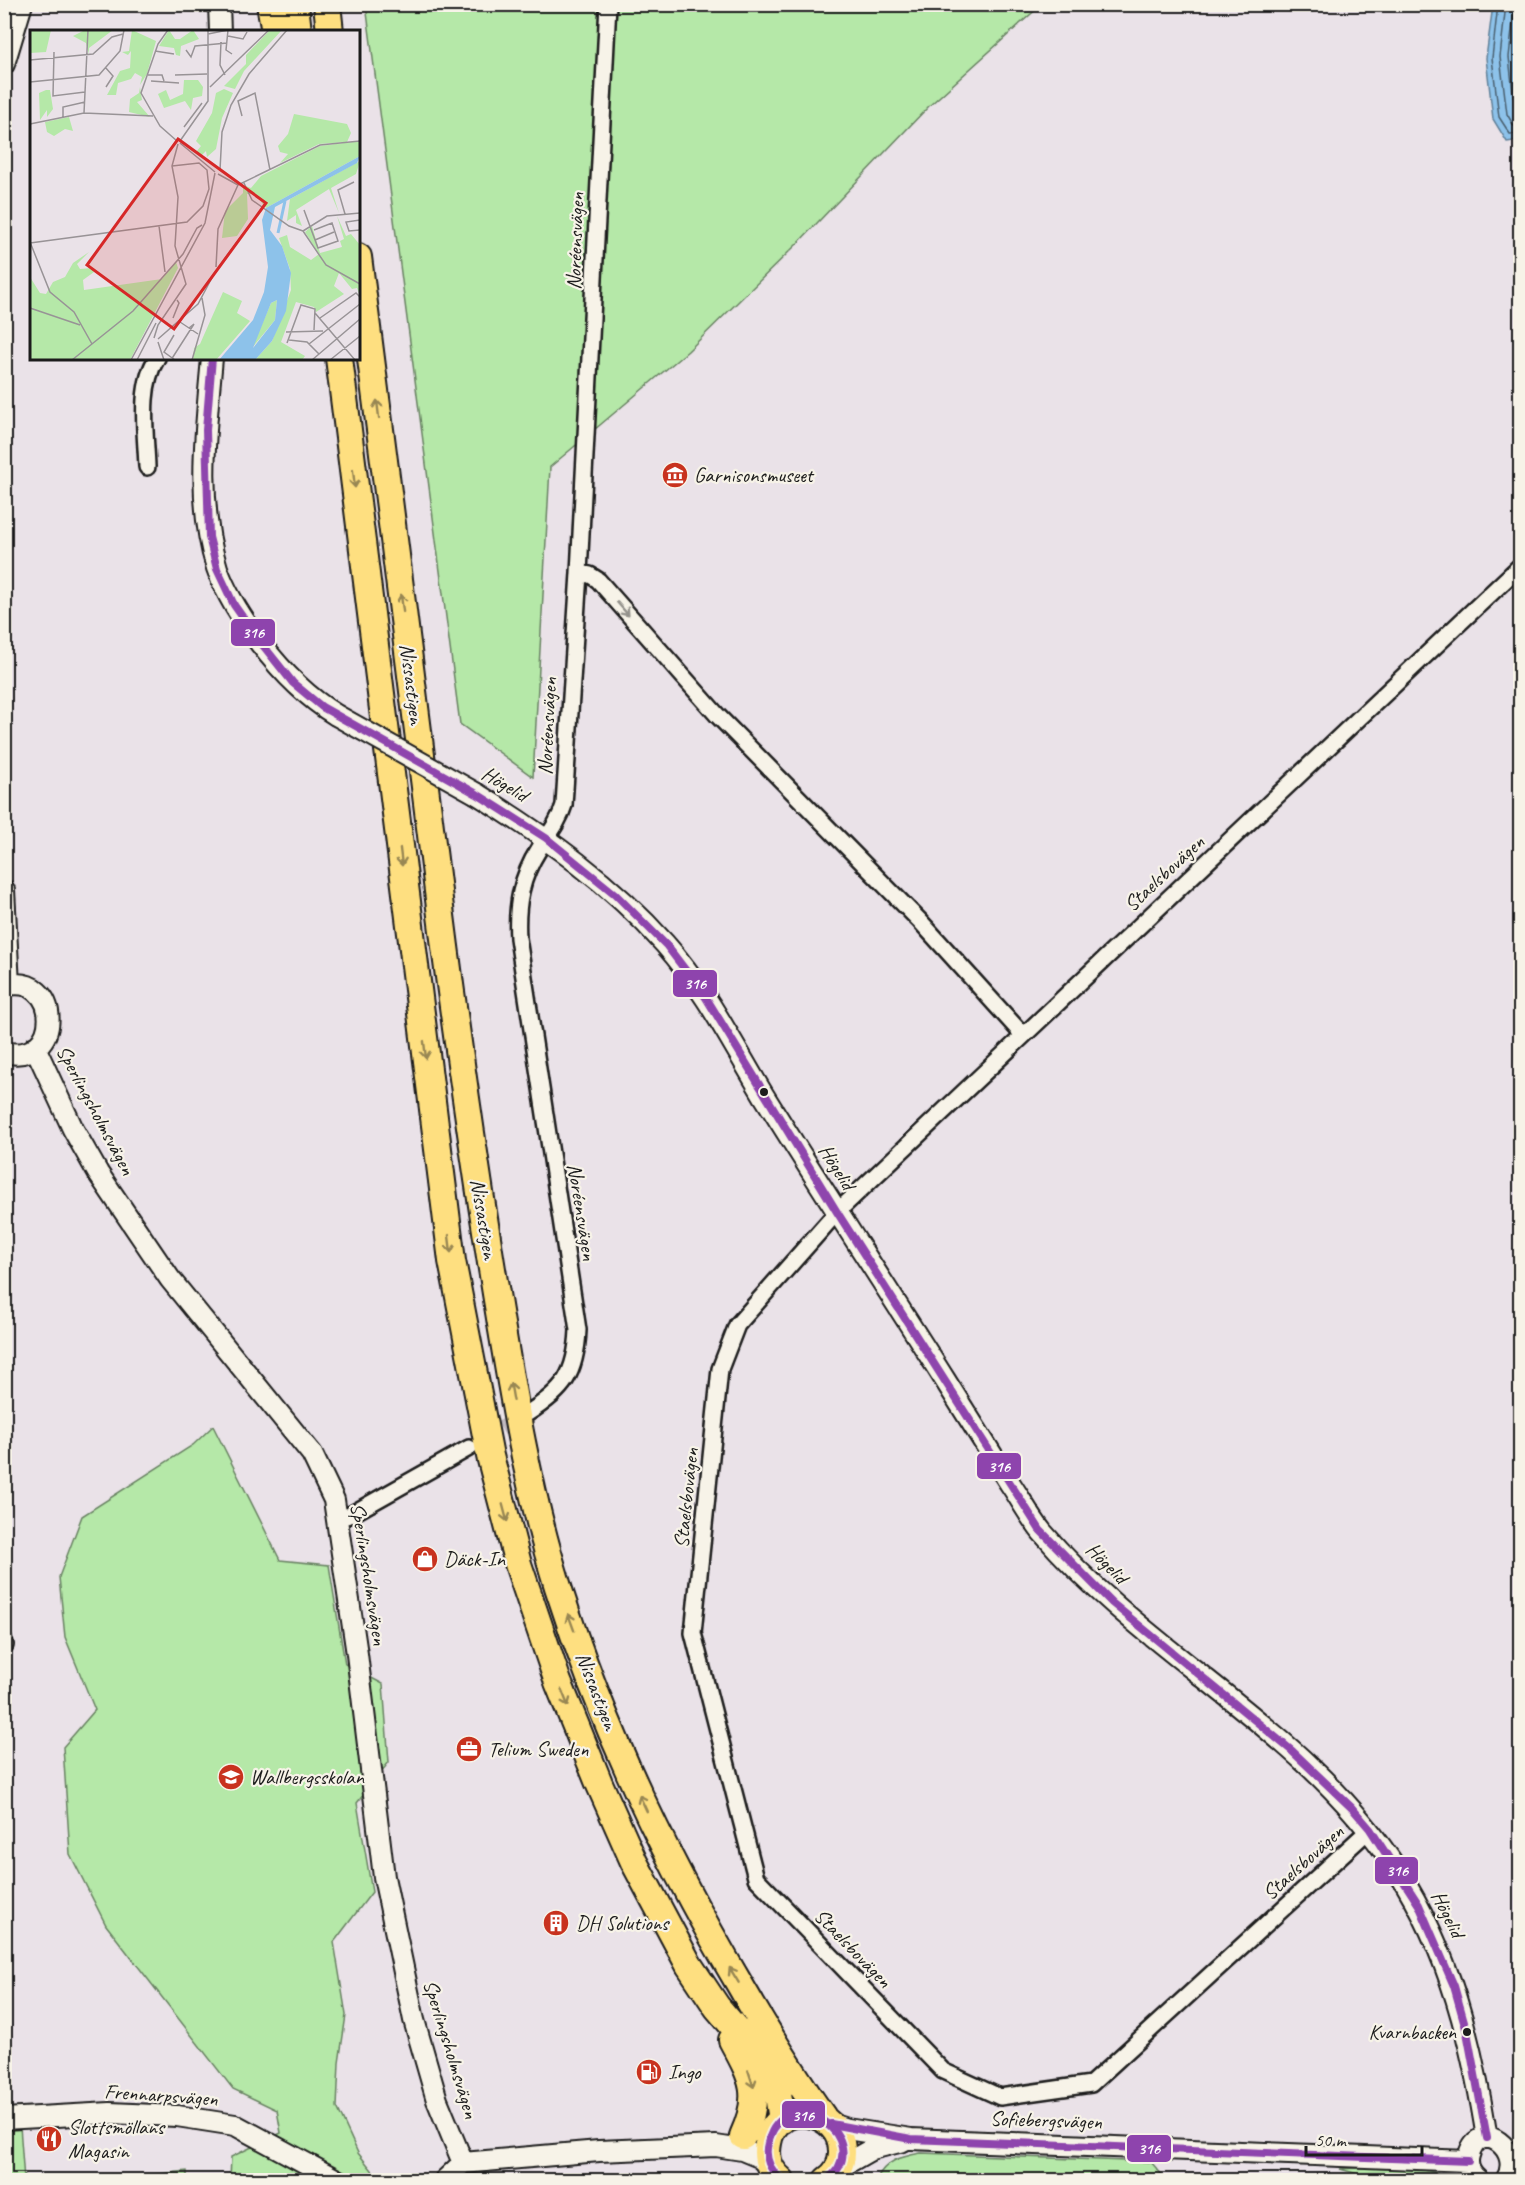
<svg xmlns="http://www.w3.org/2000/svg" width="1525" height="2185" font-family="Caveat,sans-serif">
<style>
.green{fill:#b5e8a8;stroke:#688262;stroke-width:1.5}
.water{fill:#8dc2ea;stroke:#608098;stroke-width:1.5}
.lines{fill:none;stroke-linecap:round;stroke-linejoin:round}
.shore{stroke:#495e6e;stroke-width:1.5}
.minor-tunnel{stroke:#c1babf;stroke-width:15;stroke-dasharray:15 8;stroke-linecap:butt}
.minor-casing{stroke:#1c1c1c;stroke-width:20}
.tertiary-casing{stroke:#1c1c1c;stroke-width:24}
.trunk-casing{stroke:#1c1c1c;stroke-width:30}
.minor{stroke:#f7f3e8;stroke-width:15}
.tertiary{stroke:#f7f3e8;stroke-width:20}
.trunk{stroke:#fedf80;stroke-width:26}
.tertiary-bridge-casing{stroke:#1c1c1c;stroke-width:24;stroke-linecap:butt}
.tertiary-bridge{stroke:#f7f3e8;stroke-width:20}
.bus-1-casing{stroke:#f7f3e8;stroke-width:12}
.bus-1{stroke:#8e44ad;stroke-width:8}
.oneway{stroke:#988753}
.oneway2{stroke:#94928c}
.bus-dot{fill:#1c1c1c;stroke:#f7f3e8;stroke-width:2}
.labels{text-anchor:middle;stroke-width:4.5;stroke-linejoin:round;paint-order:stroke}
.bus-label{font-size:20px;fill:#1c1c1c;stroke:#f7f3e8;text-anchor:end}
.street-label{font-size:21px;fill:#1c1c1c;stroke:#f7f3e8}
.poi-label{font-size:21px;fill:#1c1c1c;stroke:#f7f3e8;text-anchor:start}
.inset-river{fill:none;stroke:#8dc2ea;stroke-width:3}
.inset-road{fill:none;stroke:#989396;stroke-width:1.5}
.view{fill:#d62828;fill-opacity:0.15;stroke:#d62828;stroke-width:3}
.inset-edge{fill:none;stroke:#1c1c1c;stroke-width:3}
.line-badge{stroke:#f7f3e8;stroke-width:2}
.badge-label{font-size:16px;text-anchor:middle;font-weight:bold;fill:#fff}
</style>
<rect width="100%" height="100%" fill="#eae2e8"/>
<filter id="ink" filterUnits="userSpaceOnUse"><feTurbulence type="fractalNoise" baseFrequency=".0167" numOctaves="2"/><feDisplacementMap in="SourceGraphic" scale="12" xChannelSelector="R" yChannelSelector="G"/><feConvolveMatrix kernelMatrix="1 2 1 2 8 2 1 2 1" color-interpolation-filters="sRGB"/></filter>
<g filter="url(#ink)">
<path class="green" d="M366 5H1041L929 106 797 244 688 351 550 467 533 777 460 724Z
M213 1426 280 1560 329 1565 345 1664 383 1684 389 1762 357 1803 372 1892 334 1942 346 2015 339 2063 337 2107 358 2153 380 2180H230L231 2157 281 2133 277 2110 233 2089 106 1925 70 1854 63 1747 95 1710 65 1637 59 1577 82 1516 193 1445Z
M5 2125 20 2126 24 2180H5Z
M921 2153 1151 2162 1163 2176 1135 2180H876C886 2160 900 2157 921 2153Z
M1369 2167 1420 2169 1464 2180H1379L1340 2169Z
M187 2171V2180H104Z"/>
<path class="water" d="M1493 5H1520V140L1507 142 1493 119 1486 58Z"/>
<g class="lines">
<path class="shore" d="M1498 4 1492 58 1499 117 1510 134H1520
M1506 4 1500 57 1507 114 1514 126 1520 127
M1515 4 1509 57 1515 111 1520 118"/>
<path class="minor-tunnel" d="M481 1440 523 1416"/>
<defs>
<path id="minor" d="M147 467C146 434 138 387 157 358
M579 573 590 575 598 580 718 716 920 921 1023 1035
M528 1413C564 1390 576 1374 578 1330L518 938C516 905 521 877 539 849 549 834 559 822 564 805L579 573 608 4
M338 1518 350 1515 469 1448
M4 1641 5 1645
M1370 1829 1091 2084 1000 2097 943 2071 756 1878 693 1633 720 1369 737 1325 837 1212 1520 566"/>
<path id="tertiary" d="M219 4 220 32
M4 64 22 4
M212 358C206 427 196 501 217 568 226 595 243 620 260 643 282 672 305 696 336 715
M477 794C546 837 611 883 665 944 706 990 733 1045 764 1096 823 1191 885 1285 945 1380 966 1414 988 1448 1009 1482 1020 1498 1030 1517 1042 1532 1149 1657 1308 1730 1397 1870 1450 1952 1472 2043 1487 2138
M4 890 9 985
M4 986C63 970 64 1067 4 1052
M35 1047 73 1129 98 1173 170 1279 312 1454 334 1500 357 1654 384 1877 414 2020 437 2100 463 2163
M4 2119 110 2113 177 2116 235 2125 337 2180
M831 2124 847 2129 911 2139 1468 2161
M837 2169 872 2149 903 2141
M445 2180 463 2163 599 2151 716 2146 742 2150 759 2157 769 2166
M1478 2180C1470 2174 1466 2165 1469 2155 1480 2116 1525 2151 1506 2180"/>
<path id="trunk" d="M270 4 275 32
M295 4 298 32
M327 4 330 32
M358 257C384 460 410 664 435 867 451 999 470 1131 491 1263 509 1372 525 1481 558 1587 602 1726 666 1860 740 1985 766 2030 793 2075 823 2117
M339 358 452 1261 490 1456 518 1564 558 1682 599 1783 634 1862 689 1965 717 2007 768 2067 777 2088 782 2120
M732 2040C753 2079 762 2094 743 2136
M781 2180C769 2170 765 2158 768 2143 775 2097 843 2108 842 2153 842 2164 836 2174 827 2180"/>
</defs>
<use href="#minor" class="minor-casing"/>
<use href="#tertiary" class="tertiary-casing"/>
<use href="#trunk" class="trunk-casing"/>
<use href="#minor" class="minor"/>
<use href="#tertiary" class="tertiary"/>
<use href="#trunk" class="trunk"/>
<defs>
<path id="tertiary-bridge" d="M336 715 477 794"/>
</defs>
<use href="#tertiary-bridge" class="tertiary-bridge-casing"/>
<use href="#tertiary-bridge" class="tertiary-bridge"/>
<defs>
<path id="bus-1" d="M212 358 206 430 209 537 217 569 234 605 258 639 293 683 322 707 477 794 546 838 615 894 667 946 705 996 837 1212 1040 1530 1112 1603 1291 1750 1352 1808 1370 1829 1419 1905 1454 1986 1467 2032 1487 2138
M831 2124 911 2139 1468 2161
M781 2180C770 2170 764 2157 768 2143 785 2076 879 2140 827 2180"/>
</defs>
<use href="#bus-1" class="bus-1-casing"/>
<use href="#bus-1" class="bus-1"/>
</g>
<defs><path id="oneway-shaft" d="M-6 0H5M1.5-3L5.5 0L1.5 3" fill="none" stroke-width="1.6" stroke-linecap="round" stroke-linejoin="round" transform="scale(1.5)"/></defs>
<g class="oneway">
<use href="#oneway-shaft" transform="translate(378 409) rotate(-97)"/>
<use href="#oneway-shaft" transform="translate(354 479) rotate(83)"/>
<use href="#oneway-shaft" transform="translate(402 603) rotate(-97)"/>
<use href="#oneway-shaft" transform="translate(401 857) rotate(83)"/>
<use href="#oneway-shaft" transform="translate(425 1050) rotate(83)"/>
<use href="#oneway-shaft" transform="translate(450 1244) rotate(83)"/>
<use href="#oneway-shaft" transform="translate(512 1392) rotate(-100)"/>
<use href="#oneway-shaft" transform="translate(505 1513) rotate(75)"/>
<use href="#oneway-shaft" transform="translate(571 1622) rotate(-110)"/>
<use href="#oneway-shaft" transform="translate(565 1698) rotate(68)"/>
<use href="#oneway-shaft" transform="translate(643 1803) rotate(-115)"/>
<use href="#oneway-shaft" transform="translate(734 1975) rotate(-121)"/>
<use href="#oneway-shaft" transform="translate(751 2079) rotate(72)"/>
</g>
<use class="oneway2" href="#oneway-shaft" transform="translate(623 609) rotate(49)"/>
</g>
<defs>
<symbol id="museum-disc" viewBox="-11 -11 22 22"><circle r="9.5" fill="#c8321e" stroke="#f7f3e8"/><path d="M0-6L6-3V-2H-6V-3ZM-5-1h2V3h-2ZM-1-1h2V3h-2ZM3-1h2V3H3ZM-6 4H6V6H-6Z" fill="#fff"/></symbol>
<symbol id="shop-disc" viewBox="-11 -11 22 22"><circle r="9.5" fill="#c8321e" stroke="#f7f3e8"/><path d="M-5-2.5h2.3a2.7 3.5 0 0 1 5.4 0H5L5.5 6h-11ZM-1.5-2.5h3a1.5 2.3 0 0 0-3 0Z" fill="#fff"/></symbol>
<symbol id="office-disc" viewBox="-11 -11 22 22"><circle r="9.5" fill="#c8321e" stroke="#f7f3e8"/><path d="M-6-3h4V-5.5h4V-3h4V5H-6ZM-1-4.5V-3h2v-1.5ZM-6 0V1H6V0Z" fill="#fff"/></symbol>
<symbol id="school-disc" viewBox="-11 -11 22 22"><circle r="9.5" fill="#c8321e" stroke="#f7f3e8"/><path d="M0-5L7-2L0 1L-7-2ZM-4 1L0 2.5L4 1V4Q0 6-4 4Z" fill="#fff"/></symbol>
<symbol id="building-disc" viewBox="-11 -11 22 22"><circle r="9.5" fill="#c8321e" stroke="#f7f3e8"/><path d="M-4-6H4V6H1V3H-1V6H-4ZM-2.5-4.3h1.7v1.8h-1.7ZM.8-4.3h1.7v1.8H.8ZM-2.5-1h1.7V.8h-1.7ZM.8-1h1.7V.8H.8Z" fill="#fff"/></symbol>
<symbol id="fuel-disc" viewBox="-11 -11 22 22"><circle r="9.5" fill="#c8321e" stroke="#f7f3e8"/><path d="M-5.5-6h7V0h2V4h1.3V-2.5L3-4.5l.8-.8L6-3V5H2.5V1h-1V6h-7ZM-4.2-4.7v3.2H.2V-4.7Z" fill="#fff"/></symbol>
<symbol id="restaurant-disc" viewBox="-11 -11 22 22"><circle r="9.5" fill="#c8321e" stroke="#f7f3e8"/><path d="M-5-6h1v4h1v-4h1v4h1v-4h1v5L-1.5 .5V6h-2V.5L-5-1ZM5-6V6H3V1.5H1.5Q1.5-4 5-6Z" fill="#fff"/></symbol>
</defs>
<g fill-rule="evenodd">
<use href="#museum-disc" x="660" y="460" width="30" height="30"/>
<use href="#shop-disc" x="410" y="1544" width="30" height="30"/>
<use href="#office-disc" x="454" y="1734" width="30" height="30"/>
<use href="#school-disc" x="216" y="1762" width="30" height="30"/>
<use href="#building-disc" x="541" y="1908" width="30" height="30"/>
<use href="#fuel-disc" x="634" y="2057" width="30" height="30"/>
<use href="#restaurant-disc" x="34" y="2124" width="30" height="30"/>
</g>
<g class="bus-dot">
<circle cx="764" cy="1092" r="5"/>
<circle cx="1467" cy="2032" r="5"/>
</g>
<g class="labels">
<g class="bus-label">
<text x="1456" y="2039">Kvarnbacken</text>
</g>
<g class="street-label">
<text transform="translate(575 241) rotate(-88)" y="7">Noréensvägen</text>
<text transform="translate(412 684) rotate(83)" y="7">Nissastigen</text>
<text transform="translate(547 726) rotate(-87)" y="7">Noréensvägen</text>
<text transform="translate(505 784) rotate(31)" y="7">Högelid</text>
<text transform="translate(1164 873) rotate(-43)" y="7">Staelsbovägen</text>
<text transform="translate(96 1110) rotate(62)" y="7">Sperlingsholmsvägen</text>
<text transform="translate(837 1167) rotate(58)" y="7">Högelid</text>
<text transform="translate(582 1212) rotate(81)" y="7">Noréensvägen</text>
<text transform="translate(484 1219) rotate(81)" y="7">Nissastigen</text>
<text transform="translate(686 1498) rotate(-84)" y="7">Staelsbovägen</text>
<text transform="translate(1107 1563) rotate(45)" y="7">Högelid</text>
<text transform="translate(369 1574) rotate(81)" y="7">Sperlingsholmsvägen</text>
<text transform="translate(597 1691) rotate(69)" y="7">Nissastigen</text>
<text transform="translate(1303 1862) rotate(-42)" y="7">Staelsbovägen</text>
<text transform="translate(1448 1914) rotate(64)" y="7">Högelid</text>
<text transform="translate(853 1948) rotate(46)" y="7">Staelsbovägen</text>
<text transform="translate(451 2049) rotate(73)" y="7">Sperlingsholmsvägen</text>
<text transform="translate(161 2095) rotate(4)" y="7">Frennarpsvägen</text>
<text transform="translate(1046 2120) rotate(2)" y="7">Sofiebergsvägen</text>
</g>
<g class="poi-label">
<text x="694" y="482">Garnisonsmuseet</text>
<text x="444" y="1566">Däck-In</text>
<text x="488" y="1756">Telium Sweden</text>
<text x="250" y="1784">Wallbergsskolan</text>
<text x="576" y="1930">DH Solutions</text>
<text x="668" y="2079">Ingo</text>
<text x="68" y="2134">Slottsmöllans<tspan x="68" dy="24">Magasin</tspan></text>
</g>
</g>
<g transform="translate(30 30)">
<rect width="330" height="330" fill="#eae2e8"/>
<path d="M0 0H21L16 22 0 23ZM55 0H83L59 18V24L56 13 43 6ZM102 0 126 11 117 44 110 55 112 47 105 43 101 49 88 53 86 65H77L90 41 100 38 101 21 98 25 92 22 99 21ZM139 0 145 9H150L163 0 169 9 151 16 150 26 146 25 144 18 129 16ZM240 0H252L214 41 205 59 194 56 216 34V25ZM154 50H168L173 57 172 66 163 68 161 80 155 71 134 78 128 64 136 60 140 70 153 64ZM110 57 112 70 107 72 120 87 99 82 100 69 109 63ZM194 59 203 63 192 88 186 119 177 127 176 121 172 125 166 122 171 116 166 111 182 83 186 63ZM16 60H20L23 79 17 87V80L10 90 9 63ZM264 84 317 94 321 103 317 112 289 114 250 133 258 124 250 122 248 116 258 104ZM39 87 43 101 35 99 24 106 17 102 15 92ZM330 111V126L236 178 225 164H217L218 189 207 206 192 208 195 181 213 163V155L221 158 231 146 290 116ZM330 131 326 144 301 158 309 183 299 159 266 180 272 196 266 193V185L257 191 260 169ZM307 186 316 206 321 204 330 215V266L327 258 322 259 309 243 304 256 314 264 286 282 284 277 266 272 251 312 275 326 272 330H225L242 311 261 260 260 239 249 208 257 205 260 217 281 230 289 224 275 202 282 196 290 223 312 217 310 211 314 209ZM59 222 47 234 50 239 62 238 64 242 53 250 54 260 132 249 146 232 148 238 100 330H0V247L10 263 16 264 23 252 35 247 43 233ZM193 262 212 271 207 283 220 291 186 330H163L164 318 170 314ZM247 270 245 290 222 318 241 273Z" fill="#b5e8a8"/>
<path d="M330 126 327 133 245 177 240 200 252 216 261 243 256 281 242 311 225 330H189L223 290 234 262 238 237 232 190 236 178ZM247 270 245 290 223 318 241 273Z" fill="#8dc2ea" fill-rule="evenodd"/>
<path class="inset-river" d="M248 203 255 171"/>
<path class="inset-road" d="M138 0 128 14 111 63 130 96 147 111M198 0 196 20 202 24M178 4 198 0M198 6 213 9 217 2M191 12 190 35 195 45M156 20 161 27 165 16 197 13M125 21 144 24M24 22 23 66 55 62M0 30 63 24 82 7 93 4M75 37 83 46 76 57M118 45H132L134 51M145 45 177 44M121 51 149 53M0 52 69 45 90 21 94 0M180 57 239 0M54 83 58 0M212 86 208 71 225 63 240 140M33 87V77L55 72M0 94 54 83 123 86M154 97 172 73M150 111 178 71V0M150 113 185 142M190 140 192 102 201 75 219 44 257 0M188 144 208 155M214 153 222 170 259 196 273 201M208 155 290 115 330 111M274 180 288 218 308 211 302 193 284 200M315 184 308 160 324 152M330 190 316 192 319 201 330 200M129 196 135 242M273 201 296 235 330 254M273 201 297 186 330 183M285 210 304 202M0 212 20 262 44 282 62 314M0 213 157 192 173 176 179 159 177 140 169 133 142 136M186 237 188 199 208 155M188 238 213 204M0 278 50 295M285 283 325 330M143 288 149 273 147 270M290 288 326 263 330 267M150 292 168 304M256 302 293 301M144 305 134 322 145 330M124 308 128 295 156 254 145 216 148 167 142 136 148 114M128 309 168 274 185 242M259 310 277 312 289 324M128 312 134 330M257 313 271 275 285 279 284 300M279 314 330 274M42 330 103 281 153 224 167 198 172 195M101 330 175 193 185 143M107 330 126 293M141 330 164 294 159 298M162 330 175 285 172 268M282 330 330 289M300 330 330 306"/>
<path class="view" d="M148 109 236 173 144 299 57 235Z"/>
<rect width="330" height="330" class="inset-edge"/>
</g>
<g class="line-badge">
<rect x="230" y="618" width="46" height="29" rx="6" fill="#8e44ad"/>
<rect x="672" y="969" width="46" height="29" rx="6" fill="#8e44ad"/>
<rect x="976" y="1452" width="46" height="28" rx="6" fill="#8e44ad"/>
<rect x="1374" y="1856" width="45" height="29" rx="6" fill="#8e44ad"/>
<rect x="781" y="2100" width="45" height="29" rx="6" fill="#8e44ad"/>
<rect x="1126" y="2134" width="46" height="29" rx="6" fill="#8e44ad"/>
</g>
<g class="badge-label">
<text x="253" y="638">316</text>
<text x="695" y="989">316</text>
<text x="999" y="1472">316</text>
<text x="1397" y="1876">316</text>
<text x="803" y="2121">316</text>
<text x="1149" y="2154">316</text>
</g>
<rect width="1525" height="2185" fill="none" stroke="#f7f3e8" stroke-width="24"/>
<rect x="12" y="12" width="1501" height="2161" fill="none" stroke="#1c1c1c" stroke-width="2" filter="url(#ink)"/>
<path d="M1306 2146v9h116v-9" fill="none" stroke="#1c1c1c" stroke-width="3"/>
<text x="1315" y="2146" font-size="18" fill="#1c1c1c" stroke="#f7f3e8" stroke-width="4.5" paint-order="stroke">50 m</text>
</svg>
